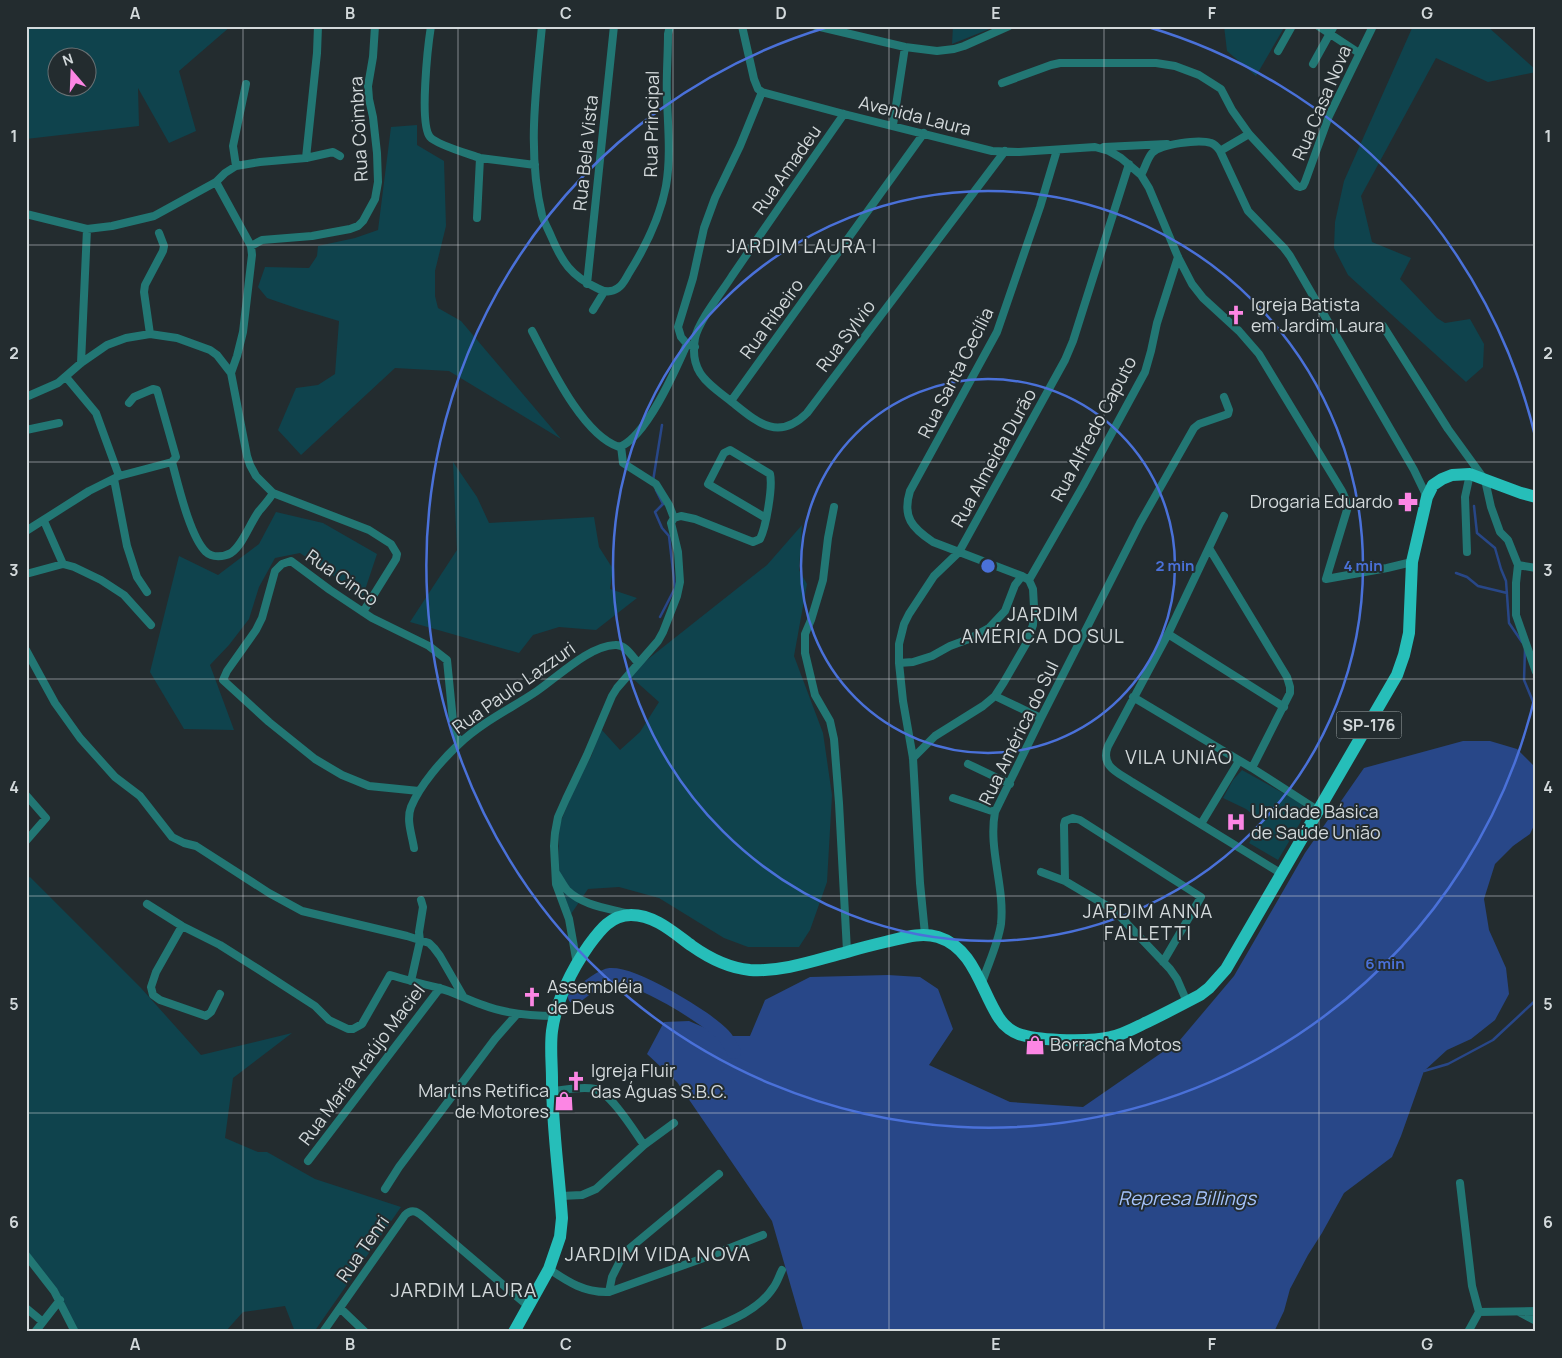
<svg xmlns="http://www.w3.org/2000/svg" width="1562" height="1358" font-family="Manrope,sans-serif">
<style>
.green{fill:#0f434d;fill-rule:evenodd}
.water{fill:#284788}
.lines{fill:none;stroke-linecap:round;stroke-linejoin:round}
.stream{stroke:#284788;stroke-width:2.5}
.river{stroke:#284788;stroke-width:14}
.street{stroke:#227774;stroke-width:8}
.primary{stroke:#26beb9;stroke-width:12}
.grid{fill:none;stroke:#d3d9db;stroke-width:1;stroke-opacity:0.55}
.ring{fill:none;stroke:#4a71d9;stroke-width:2.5}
.labels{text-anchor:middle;stroke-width:4;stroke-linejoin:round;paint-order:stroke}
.shield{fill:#232c2f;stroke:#9ea5a7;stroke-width:1}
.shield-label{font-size:16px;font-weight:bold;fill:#d3d9db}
.street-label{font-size:18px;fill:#d3d9db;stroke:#232c2f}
.poi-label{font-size:18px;fill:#d3d9db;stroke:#232c2f;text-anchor:start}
.neighbourhood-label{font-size:19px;letter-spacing:1px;fill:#d3d9db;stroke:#232c2f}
.water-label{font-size:19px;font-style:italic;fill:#a5c3fb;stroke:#232c2f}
.quarter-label{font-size:20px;letter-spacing:1px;fill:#d3d9db;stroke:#232c2f}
.centre{fill:#4a71d9;stroke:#232c2f;stroke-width:2.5}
.ring-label{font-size:15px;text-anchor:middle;font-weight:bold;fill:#4a71d9;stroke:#232c2f;stroke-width:4;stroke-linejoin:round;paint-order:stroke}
.neatline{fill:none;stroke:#d3d9db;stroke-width:2}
.grid-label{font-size:16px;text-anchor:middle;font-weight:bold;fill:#d3d9db}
</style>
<rect width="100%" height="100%" fill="#232c2f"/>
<path class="green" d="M26 26H231L179 71 196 131 169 143 138 88 139 126 26 139ZM58 58H88V88H58Z
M953 26H997L952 44Z
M1224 26H1285L1256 76 1227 51Z
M1413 26H1487L1536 70V72L1488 82 1436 58 1361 196 1372 242 1411 258 1400 279 1437 318 1445 323 1470 319 1484 344 1483 367 1466 382 1348 275 1334 248 1335 222 1344 181Z
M417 125V145L444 161 446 226 435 271V296L438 308 461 321 561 439 449 371 395 368 301 455 278 430 296 388 318 385 335 374 339 321 299 309 267 298 258 287 265 267 309 268 317 256 318 246 355 238 378 230 391 127Z
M453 462 477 497 489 523 594 517 599 547 613 569 610 589 637 598 596 630 559 627 533 635 519 653 410 622 457 550Z
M276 512 323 523 377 554 363 596 300 553 275 558 259 587 249 619 229 645 210 665 234 730 184 729 150 672 179 556 218 575 259 544Z
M802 525 799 570 807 584 794 656 823 733 832 795 827 882 810 930 799 947H748L724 938 659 898 619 887 588 889 571 914 558 876 559 826 578 779 591 757 601 729 620 750 640 732 659 702 631 677 638 667 767 565Z
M1242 770 1301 803 1305 809 1300 823 1278 860 1249 843 1262 822 1246 809 1223 798 1233 780Z
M30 877 141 988 201 1055 292 1033 233 1078 225 1138 258 1152H267L315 1179 401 1207 314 1332H295L285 1306 243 1312 225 1332H78L60 1295 26 1249V879Z"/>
<path class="water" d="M1463 741H1490L1517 749 1536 768V821L1530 834 1513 846 1495 864 1484 899 1489 930 1506 968 1509 994 1495 1020 1471 1039 1447 1050 1424 1071 1401 1136 1392 1157 1344 1193 1322 1233 1308 1255 1290 1289 1284 1311 1274 1332H804L772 1221 677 1082 647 1054 664 1022 689 1021 724 1036H750L765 1000 810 977 888 975 920 977 938 989 953 1029 929 1065 1010 1102 1083 1107 1180 1040 1234 976 1305 853 1364 768Z"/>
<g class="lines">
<path class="stream" d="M653 481 662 425
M656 490 663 504 655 512 662 528 669 536 675 588 660 617
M1474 506 1477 533 1495 548 1501 569 1506 581 1509 623 1522 642
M1456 573 1467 577 1478 586 1507 593
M1525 649 1524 680 1536 709
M1424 1071 1448 1064 1493 1040 1536 1000"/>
<path class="river" d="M575 997C583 991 601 976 610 975 634 973 708 1018 724 1036 728 1040 731 1047 734 1052"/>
<path class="street" d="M431 26C428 45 419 124 430 137 437 145 469 154 480 158L477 218
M542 26C536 89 527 153 542 215 544 222 548 229 551 236 562 262 571 276 597 288 604 292 611 293 618 288 623 285 626 278 629 273 646 246 660 217 666 186 671 157 668 127 667 99 666 77 668 56 668 34L670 26
M742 26 754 79 758 89 762 92 844 114 992 151 1019 152 1095 147 1109 151 1121 158 1141 175 1149 188 1178 257 1192 284 1203 298 1239 331 1259 354 1342 491 1346 500 1347 510 1326 579 1387 568 1412 562
M816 26 905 47 937 51 954 49 964 46 1009 26
M1318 26 1359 53
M1278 51 1292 26
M1313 64 1334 26
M1002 83 1051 65 1060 63H1156L1175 66 1199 75 1221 89 1232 110 1249 134 1297 186 1300 187 1303 186 1305 182 1329 116 1373 26
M844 114C806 168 769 222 732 276 722 292 699 320 695 338 689 373 708 383 732 402 757 422 778 442 807 413L1005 151
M893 125 905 47
M1104 147 1167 144
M1220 151 1249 134
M306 158 317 53 318 26
M480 158 535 165
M236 166 233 146 246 84
M1141 175C1145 168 1147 159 1152 153 1161 144 1199 139 1211 143 1215 144 1218 148 1220 151L1248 211 1284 248 1290 256 1414 470 1427 497
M216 182 251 246 252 255 243 332 237 356 231 373
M26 214 87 229 112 226 154 216 216 182 225 173 236 166 260 162 306 158 333 152 340 156
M251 246 262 240 312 236 350 229 358 226 363 221 375 199 378 182 377 153 373 117 369 99 368 86 373 57 375 26
M587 284 614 26
M593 310 604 292
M1383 326 1448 429 1485 480 1491 507 1500 532 1508 540 1518 565 1536 568
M532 331C549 363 582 435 619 447 646 438 676 369 687 344
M150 334 144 292 145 285 163 251 164 246 159 233
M695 347 687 344 681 337 678 327 693 278 704 228 715 198 740 146 762 92
M81 363 87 229
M66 377 96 413 119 476
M26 397 58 383 81 363 107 345 126 338 150 334 177 338 210 350 217 355 231 373 247 456 250 465 256 476 273 493 369 530 391 544 397 554 396 559 363 612
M731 401 924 133
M26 430 59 423
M621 446 623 463 656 484 669 505 674 518
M172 462C178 484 190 537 206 552 212 558 224 557 231 553 243 545 250 523 259 511 264 505 269 500 273 493
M114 479 127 546 137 577 147 592
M834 507 828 538 823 580 811 620 805 634V653L815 695 830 721 834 739 839 803 847 951
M1224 516 1168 634 1108 746C1100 766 1117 772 1132 782L1282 874
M674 518 681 516 695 519 753 542 760 539C766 527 773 487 770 474L730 450 724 453 708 484 766 518
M44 521 63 564
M26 531 89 491 119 476 172 462 176 457 157 390 153 389 134 397 129 403
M1209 548 1287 677 1290 687V693L1252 768
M1467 552 1465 497 1470 474
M1518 565 1516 583V615L1536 672
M26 574 63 564 74 567 101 580 124 595 151 625
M1029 580 1083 486 1145 372 1151 351 1157 323 1178 257
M1168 634 1284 707
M26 650 55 703 80 738 115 777 140 796 172 837 184 843 196 846 269 893 302 911 407 936 429 943 434 948 440 956 463 996
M899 663 913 662 932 656 950 646 969 639 989 628 1005 611 1015 585 1022 576
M995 696 1041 718
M1133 697 1252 768 1319 811
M913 758 935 736 983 706 995 696 1004 682 1026 644 1033 625 1034 607 1033 589 1029 580 1022 576 933 542C912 528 902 517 910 491L997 332 1040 207 1057 150
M968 764 1010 784
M419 791 369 786 342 775 315 759 269 722 223 680 227 671 256 630 262 618 275 571 282 564 291 561 330 590 372 618 429 646 447 660 453 721 459 743
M26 795 46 818 26 841
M953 798 995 812
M1201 824 1239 761
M414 848C412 835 406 820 411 807 420 785 442 760 459 744 482 722 512 708 537 691 559 676 589 646 615 645 625 644 632 656 638 663
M1041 872 1065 881 1114 910 1170 969 1177 979 1187 1002
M556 873C560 879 563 885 567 890 582 905 606 908 626 913
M1065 881 1064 825 1065 821 1073 818 1080 820 1201 897 1163 962
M147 904 182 926 220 945 258 969 315 1006 329 1020 348 1029H353L362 1024 390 975C407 980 423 984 439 988 454 992 468 1000 483 1005 506 1014 531 1016 556 1016
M182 926 156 972 151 987 153 995 160 1000 206 1016 211 1012 220 994
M925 934 920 883 913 758 903 701 899 663V644L904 624 909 614 934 576 959 552 1065 360 1073 341 1129 164
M577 964 569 919 556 884 554 846 555 833 558 817 566 799 587 755 612 696 617 688 658 641 663 632 677 596 680 582 678 552 671 523 674 518
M411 981 420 941 419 932 423 907 421 900
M982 983C988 964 998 944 1001 924 1005 887 988 849 995 812L1041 718 1140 523 1194 428 1199 424 1228 414 1229 410 1224 397
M552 1091C565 1090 582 1086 595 1089 611 1093 634 1131 644 1145
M308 1161 440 988
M1460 1183 1472 1286 1479 1312 1468 1332
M385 1189 399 1167 495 1039 517 1014
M561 1196 582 1195 596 1189 644 1145 674 1123
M26 1255 54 1291 75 1332
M549 1269C568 1282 585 1293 609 1292L712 1255 763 1235
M609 1292 612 1277 624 1253 719 1174
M26 1308 43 1322
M340 1308 365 1332
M1479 1312 1536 1311
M1519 1312 1536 1321
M35 1332 60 1300
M323 1332 405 1215C413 1207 419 1213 426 1219L528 1306
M703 1332C728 1322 758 1311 773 1288 777 1283 779 1276 782 1270"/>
<path class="primary" d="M514 1332 549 1269 560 1237 562 1218C559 1172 552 1126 552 1080 552 1064 550 1047 552 1031 556 1001 572 969 589 945 600 930 611 915 631 915 655 915 674 933 692 946 709 958 729 968 750 970 783 972 816 960 847 952 860 948 873 945 885 942 903 938 920 932 938 937 974 948 981 991 999 1018 1004 1026 1013 1033 1022 1035 1042 1041 1091 1042 1111 1037 1122 1035 1133 1029 1143 1024 1162 1015 1181 1005 1200 995L1209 988 1226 969 1397 675 1404 655 1409 633 1412 562 1427 497 1433 485 1442 479 1452 475 1470 474 1521 493 1536 497"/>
</g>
<path class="grid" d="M243 26V1332M458 26V1332M673 26V1332M889 26V1332M1104 26V1332M1319 26V1332M26 245H1536M26 462H1536M26 679H1536M26 896H1536M26 1113H1536"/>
<g class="ring">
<circle cx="988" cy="566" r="187"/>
<circle cx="988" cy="566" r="375"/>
<path d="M1536 692A562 562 0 1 1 828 27M1148 27A562 562 0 0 1 1536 440"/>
</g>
<defs>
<symbol id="church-bare" viewBox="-9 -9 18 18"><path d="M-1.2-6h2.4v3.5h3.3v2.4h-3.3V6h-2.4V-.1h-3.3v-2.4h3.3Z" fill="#fc86e4" stroke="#232c2f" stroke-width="2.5" paint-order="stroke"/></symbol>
<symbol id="pharmacy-bare" viewBox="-9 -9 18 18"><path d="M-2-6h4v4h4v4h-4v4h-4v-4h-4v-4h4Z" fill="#fc86e4" stroke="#232c2f" stroke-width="2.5" paint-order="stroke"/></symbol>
<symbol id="hospital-bare" viewBox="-9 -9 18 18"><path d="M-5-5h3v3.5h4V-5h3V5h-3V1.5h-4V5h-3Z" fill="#fc86e4" stroke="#232c2f" stroke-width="2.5" paint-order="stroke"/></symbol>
<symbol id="shop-bare" viewBox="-9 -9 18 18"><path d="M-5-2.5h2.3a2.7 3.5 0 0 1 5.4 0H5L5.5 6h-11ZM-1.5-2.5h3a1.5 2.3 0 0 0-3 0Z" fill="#fc86e4" stroke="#232c2f" stroke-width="2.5" paint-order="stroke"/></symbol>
</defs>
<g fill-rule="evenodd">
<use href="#church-bare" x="1222" y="301" width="28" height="28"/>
<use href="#pharmacy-bare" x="1394" y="488" width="28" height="28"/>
<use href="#hospital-bare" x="1222" y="808" width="28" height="28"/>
<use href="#church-bare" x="518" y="983" width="28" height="28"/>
<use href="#shop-bare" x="1021" y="1031" width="28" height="28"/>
<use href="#church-bare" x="562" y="1067" width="28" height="28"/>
<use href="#shop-bare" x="550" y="1087" width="28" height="28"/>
</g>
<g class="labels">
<rect class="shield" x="1336.5" y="711.5" width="65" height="27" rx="4"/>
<g class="shield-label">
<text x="1369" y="731">SP-176</text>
</g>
<g class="street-label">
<text transform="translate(1322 103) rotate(-67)" y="6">Rua Casa Nova</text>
<text transform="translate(915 116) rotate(14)" y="6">Avenida Laura</text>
<text transform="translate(652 124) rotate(-89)" y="6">Rua Principal</text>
<text transform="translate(359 129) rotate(-93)" y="6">Rua Coimbra</text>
<text transform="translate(586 153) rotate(-84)" y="6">Rua Bela Vista</text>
<text transform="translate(787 170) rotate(-55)" y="6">Rua Amadeu</text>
<text transform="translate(772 319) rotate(-54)" y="6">Rua Ribeiro</text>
<text transform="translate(846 336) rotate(-53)" y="6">Rua Sylvio</text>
<text transform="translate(956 373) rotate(-63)" y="6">Rua Santa Cecília</text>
<text transform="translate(1094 429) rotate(-62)" y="6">Rua Alfredo Caputo</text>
<text transform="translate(994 458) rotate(-61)" y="6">Rua Almeida Durão</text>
<text transform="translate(342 578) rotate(35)" y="6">Rua Cinco</text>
<text transform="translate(514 688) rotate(-35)" y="6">Rua Paulo Lazzuri</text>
<text transform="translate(1019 733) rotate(-64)" y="6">Rua América do Sul</text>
<text transform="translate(362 1065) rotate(-53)" y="6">Rua Maria Araújo Maciel</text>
<text transform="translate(363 1249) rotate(-55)" y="6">Rua Tenri</text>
</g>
<g class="poi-label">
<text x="1251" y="311">Igreja Batista<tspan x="1251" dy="21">em Jardim Laura</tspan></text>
<text x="1393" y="508" text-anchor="end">Drogaria Eduardo</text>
<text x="1251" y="818">Unidade Básica<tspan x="1251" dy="21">de Saúde União</tspan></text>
<text x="547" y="993">Assembléia<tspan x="547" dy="21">de Deus</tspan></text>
<text x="1050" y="1051">Borracha Motos</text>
<text x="591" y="1077">Igreja Fluir<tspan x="591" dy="21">das Águas S.B.C.</tspan></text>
<text x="549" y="1097" text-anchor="end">Martins Retifica<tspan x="549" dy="21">de Motores</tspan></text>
</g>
<g class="neighbourhood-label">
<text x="802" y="253">JARDIM LAURA I</text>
<text x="1043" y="621">JARDIM<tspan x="1043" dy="22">AMÉRICA DO SUL</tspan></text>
<text x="1179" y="764">VILA UNIÃO</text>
<text x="1148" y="918">JARDIM ANNA<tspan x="1148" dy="22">FALLETTI</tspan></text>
</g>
<g class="water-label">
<text x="1187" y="1205">Represa Billings</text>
</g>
<g class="quarter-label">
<text x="658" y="1261">JARDIM VIDA NOVA</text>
<text x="464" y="1297">JARDIM LAURA</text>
</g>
</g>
<circle cx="988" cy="566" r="8" class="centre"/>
<g class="ring-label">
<text x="1175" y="571">2 min</text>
<text x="1363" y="571">4 min</text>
<text x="1385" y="969">6 min</text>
</g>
<rect width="1562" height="1358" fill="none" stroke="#232c2f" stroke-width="55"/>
<g transform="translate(72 72) rotate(341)"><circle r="24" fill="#232c2f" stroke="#697174"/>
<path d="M0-4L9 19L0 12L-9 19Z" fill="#fc86e4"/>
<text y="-8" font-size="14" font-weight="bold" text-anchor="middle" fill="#d3d9db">N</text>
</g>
<rect x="28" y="28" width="1506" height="1302" class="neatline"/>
<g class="grid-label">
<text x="135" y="19">A</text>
<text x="350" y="19">B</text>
<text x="566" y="19">C</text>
<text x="781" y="19">D</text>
<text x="996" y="19">E</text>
<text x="1212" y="19">F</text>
<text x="1427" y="19">G</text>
<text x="14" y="142">1</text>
<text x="1548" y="142">1</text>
<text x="14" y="359">2</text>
<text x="1548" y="359">2</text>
<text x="14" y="576">3</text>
<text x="1548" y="576">3</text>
<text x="14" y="793">4</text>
<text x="1548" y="793">4</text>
<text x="14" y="1010">5</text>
<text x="1548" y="1010">5</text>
<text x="14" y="1228">6</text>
<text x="1548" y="1228">6</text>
<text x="135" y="1350">A</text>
<text x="350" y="1350">B</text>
<text x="566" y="1350">C</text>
<text x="781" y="1350">D</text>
<text x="996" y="1350">E</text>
<text x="1212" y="1350">F</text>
<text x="1427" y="1350">G</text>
</g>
</svg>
